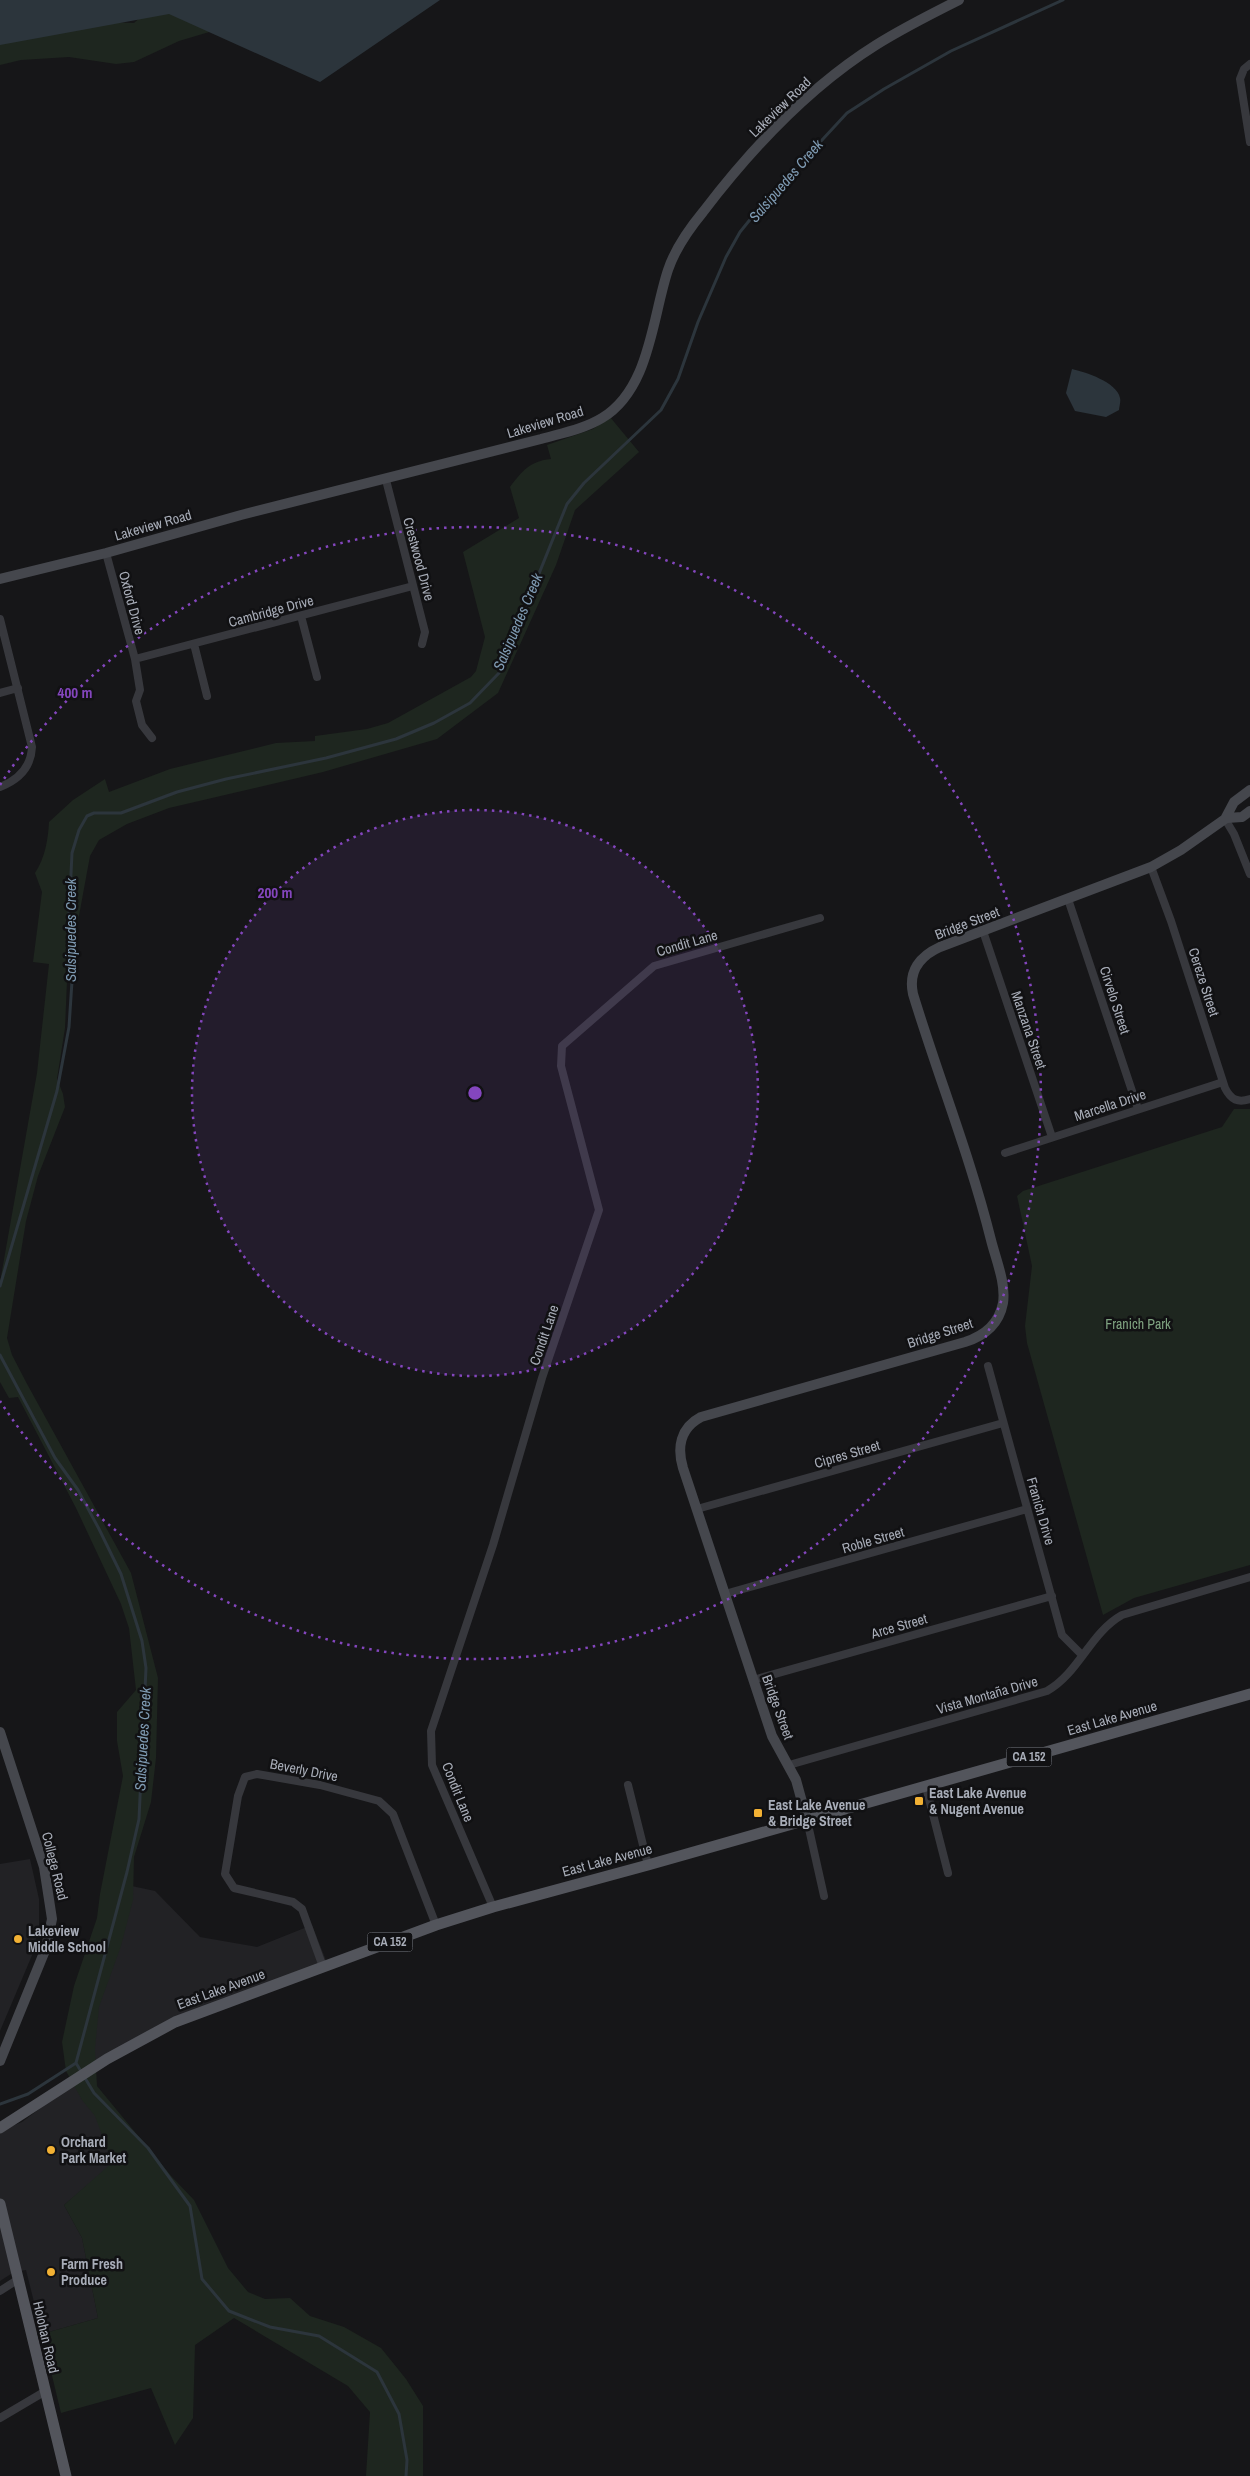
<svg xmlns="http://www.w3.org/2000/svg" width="1250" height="2476" font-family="'Archivo Narrow',sans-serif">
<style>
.built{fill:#222225}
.green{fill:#1e261f}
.water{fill:#2c353c}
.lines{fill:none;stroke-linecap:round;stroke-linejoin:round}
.stream{stroke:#2c353c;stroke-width:3}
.street{stroke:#37383d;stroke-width:8}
.secondary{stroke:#45474d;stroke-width:10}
.primary{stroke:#53555c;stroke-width:11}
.ring{fill:none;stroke:#8446be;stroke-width:2.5;stroke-dasharray:2.5 5}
.poi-dot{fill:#f2b134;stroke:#111113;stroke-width:2}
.labels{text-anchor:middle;stroke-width:5;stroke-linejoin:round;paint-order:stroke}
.shield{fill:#111113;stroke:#7b7e86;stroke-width:1}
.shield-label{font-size:12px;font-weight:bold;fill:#a8adb8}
.street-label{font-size:14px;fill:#a8adb8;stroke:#111113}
.park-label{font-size:14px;fill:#7fa381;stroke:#111113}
.poi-label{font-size:14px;font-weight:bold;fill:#a8adb8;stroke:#111113;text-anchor:start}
.water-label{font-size:15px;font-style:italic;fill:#7f9bb3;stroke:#111113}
.centre{fill:#8446be;stroke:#111113;stroke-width:2.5}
.ring-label{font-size:15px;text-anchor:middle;font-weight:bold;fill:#8446be;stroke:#111113;stroke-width:5;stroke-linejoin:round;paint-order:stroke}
</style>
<rect width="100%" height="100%" fill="#161618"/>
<path class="built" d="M30 1859 39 1899V1926L33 1953 0 2031V1864Z
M104 1880 155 1891 200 1937 257 1947 312 1925 329 1968 185 2022 89 2067Z
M87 2073 138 2143 64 2205 82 2238 98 2318 42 2334 26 2270 14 2272 0 2281V2131L22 2122Z"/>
<path class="green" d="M159 0 236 24 179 41 134 62 116 64 69 57 21 60 0 65V18L134 23Z
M610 417 639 452 575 510 556 565 498 693 437 739 323 772 169 808 127 824 99 840 90 856 67 981 65 1028 57 1079 63 1094 65 1107 38 1176 26 1221 7 1338 12 1355 26 1382 131 1573 158 1678 156 1758 151 1802 134 1857 133 1900 121 1946 99 2007 95 2049 97 2086 172 2177 194 2200 228 2268 248 2292 265 2299 290 2298 310 2316 344 2327 381 2348 406 2379 423 2406V2476H366L370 2412 348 2386 234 2318 195 2345 193 2418 175 2445 151 2388 61 2413 42 2334 98 2318 82 2238 64 2205 114 2161 109 2154 95 2116 82 2100 66 2071 62 2042 74 1986 97 1918 100 1894 123 1776 117 1741V1712L136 1690 129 1628 121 1604 76 1508 18 1397 9 1398 0 1382V1282L37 1073 49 964 33 962 42 892 35 873C45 858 48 840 49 822L73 800 105 779 109 792 170 769 276 743 315 741V736L367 729 388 723 471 677 476 671 485 637 463 552 519 518 510 487C522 471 530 461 551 459L547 445 593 429Z
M1234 1109H1250V1565L1134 1598 1103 1615 1027 1343 1025 1326 1032 1266 1017 1196 1023 1191 1222 1127Z"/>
<path class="water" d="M0 0H440L320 82 169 14 0 45Z
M1072 369C1085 372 1117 382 1120 398 1121 402 1119 407 1119 410L1106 417 1075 411 1066 393Z"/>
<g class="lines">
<path class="stream" d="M0 1286 57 1091 69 1027 73 966 69 915 72 853 79 830 87 816 94 813H121L177 792 226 779 326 758 396 739 434 723 470 703 499 673 567 504 584 483 661 410 678 379 698 322 726 257 740 232 761 206 847 113 884 89 951 51 1063 0
M0 1355 55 1458 78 1490 99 1529 121 1574 142 1641 146 1668 139 1819 127 1872 76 2063 28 2094 0 2104
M76 2063 94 2093 148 2148 190 2206 202 2279 229 2311 270 2327 319 2336 377 2372 399 2414 407 2460 406 2476"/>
<path class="street" d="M1250 64 1244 69 1240 79 1250 142
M386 480 425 632 422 644
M106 553 135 659 140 690 136 701 142 725 152 738
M301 616 317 677
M0 619 32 747C31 768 18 780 0 787
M194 644 207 696
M135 659 413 586
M0 693 18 688
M1225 819 1234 834 1250 874
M1151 867 1171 921 1225 1088C1231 1100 1238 1103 1250 1099
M1068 899 1138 1109
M983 931 1052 1137
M1005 1153 1223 1082
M988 1366 1062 1635 1082 1655
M697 1509 1003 1423
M725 1594 1027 1509
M753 1680 1052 1596
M789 1765 1047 1691C1079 1673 1090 1633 1122 1615L1250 1577
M628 1785 648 1865
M926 1787 948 1873
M807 1820 824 1896
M493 1907 432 1765 431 1731 493 1545 542 1378 599 1210 561 1066 562 1046 654 966 820 918
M323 1967 302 1909 293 1902 234 1888 225 1874 238 1796 245 1777 257 1774 320 1785 379 1801 393 1814 436 1925
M0 2291 17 2280
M0 2418 44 2392"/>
<path class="secondary" d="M0 579 106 553 241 515 541 439C562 433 584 429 602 418 650 389 652 318 668 270 675 249 689 229 703 212 751 149 809 87 876 45 903 28 931 14 959 0
M1227 818 1242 817 1250 811
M0 1732 44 1867 52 1919 46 1948 0 2061
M807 1820 796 1780 772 1736 683 1468C677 1448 680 1428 701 1417L965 1342C984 1336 999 1324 1003 1303 1006 1283 996 1260 991 1240 970 1156 938 1076 913 994 908 971 920 956 940 947L1151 867 1181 850 1225 819 1234 802 1250 790"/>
<path class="primary" d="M0 2128 107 2059 175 2022 436 1925 493 1907 648 1865 1250 1694
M0 2204 66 2476"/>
</g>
<circle cx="475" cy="1093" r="283" fill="#8446be" fill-opacity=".12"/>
<g class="ring">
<circle cx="475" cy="1093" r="283"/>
<path d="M0 785A566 566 0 1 1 0 1401"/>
</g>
<g class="poi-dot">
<rect x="914" y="1796" width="10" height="10" rx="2.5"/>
<rect x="753" y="1808" width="10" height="10" rx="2.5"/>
<circle cx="18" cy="1939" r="5"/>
<circle cx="51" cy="2150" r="5"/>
<circle cx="51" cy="2272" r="5"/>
</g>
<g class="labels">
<g class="shield">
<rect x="1006.5" y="1747.5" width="45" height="19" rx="4"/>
<rect x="367.5" y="1932.5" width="45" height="19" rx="4"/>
</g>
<g class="shield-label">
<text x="1029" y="1761">CA 152</text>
<text x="390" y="1946">CA 152</text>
</g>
<g class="street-label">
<text transform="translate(780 107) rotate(-44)" y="5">Lakeview Road</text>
<text transform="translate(545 422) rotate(-17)" y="5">Lakeview Road</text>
<text transform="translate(153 525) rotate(-16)" y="5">Lakeview Road</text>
<text transform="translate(419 559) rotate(75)" y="5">Crestwood Drive</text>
<text transform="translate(132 603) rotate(75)" y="5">Oxford Drive</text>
<text transform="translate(271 611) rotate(-15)" y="5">Cambridge Drive</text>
<text transform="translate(967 923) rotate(-21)" y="5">Bridge Street</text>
<text transform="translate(687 943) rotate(-16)" y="5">Condit Lane</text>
<text transform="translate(1204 982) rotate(72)" y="5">Cereze Street</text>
<text transform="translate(1115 1000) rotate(72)" y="5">Cirvelo Street</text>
<text transform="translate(1029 1030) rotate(71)" y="5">Manzana Street</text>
<text transform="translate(1110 1105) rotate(-18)" y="5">Marcella Drive</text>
<text transform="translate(940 1333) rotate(-18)" y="5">Bridge Street</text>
<text transform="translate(544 1335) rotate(-71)" y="5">Condit Lane</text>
<text transform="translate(847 1454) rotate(-16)" y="5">Cipres Street</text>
<text transform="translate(1041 1511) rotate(74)" y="5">Franich Drive</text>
<text transform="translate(873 1540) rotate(-16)" y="5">Roble Street</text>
<text transform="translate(899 1626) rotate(-16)" y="5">Arce Street</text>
<text transform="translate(987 1695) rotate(-16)" y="5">Vista Montaña Drive</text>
<text transform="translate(778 1707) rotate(70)" y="5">Bridge Street</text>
<text transform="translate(1112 1718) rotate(-16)" y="5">East Lake Avenue</text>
<text transform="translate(304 1770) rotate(11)" y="5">Beverly Drive</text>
<text transform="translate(458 1792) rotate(68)" y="5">Condit Lane</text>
<text transform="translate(607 1860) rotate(-15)" y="5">East Lake Avenue</text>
<text transform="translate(55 1866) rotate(76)" y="5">College Road</text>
<text transform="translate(221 1989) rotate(-20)" y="5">East Lake Avenue</text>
<text transform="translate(46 2337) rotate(77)" y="5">Holohan Road</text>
</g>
<g class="park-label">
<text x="1138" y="1329">Franich Park</text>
</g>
<g class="poi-label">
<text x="929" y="1798">East Lake Avenue<tspan x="929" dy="16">&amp; Nugent Avenue</tspan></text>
<text x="768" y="1810">East Lake Avenue<tspan x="768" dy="16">&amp; Bridge Street</tspan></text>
<text x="28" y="1936">Lakeview<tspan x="28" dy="16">Middle School</tspan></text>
<text x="61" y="2147">Orchard<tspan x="61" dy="16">Park Market</tspan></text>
<text x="61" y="2269">Farm Fresh<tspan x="61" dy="16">Produce</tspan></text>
</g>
<g class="water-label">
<text transform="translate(786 181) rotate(-49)" y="5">Salsipuedes Creek</text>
<text transform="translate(518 622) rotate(-67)" y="5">Salsipuedes Creek</text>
<text transform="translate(71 930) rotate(-90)" y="5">Salsipuedes Creek</text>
<text transform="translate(143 1739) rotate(-87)" y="5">Salsipuedes Creek</text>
</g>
</g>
<circle cx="475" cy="1093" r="8" class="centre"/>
<g class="ring-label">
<text x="75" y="698">400 m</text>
<text x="275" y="898">200 m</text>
</g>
</svg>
